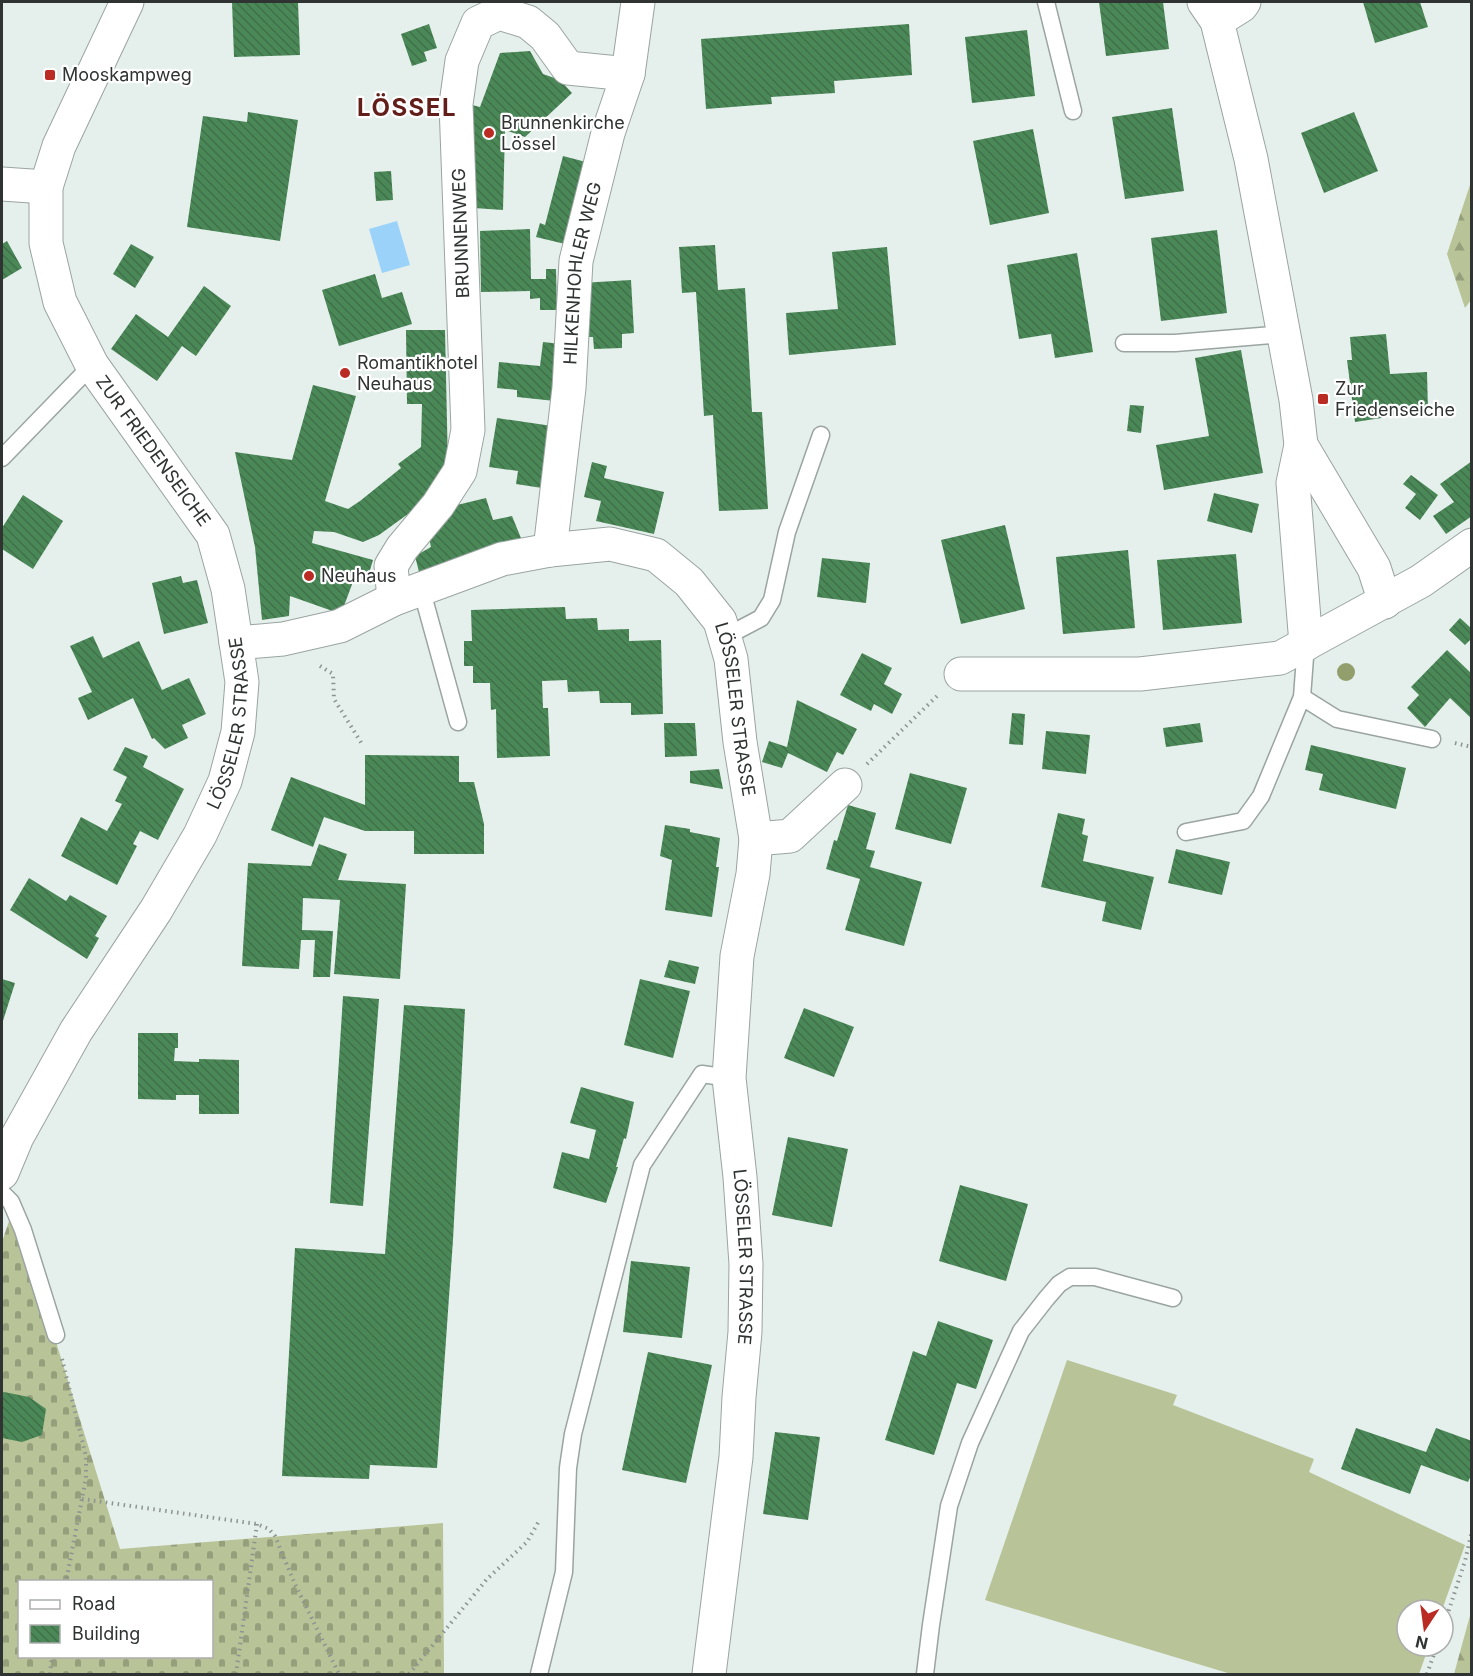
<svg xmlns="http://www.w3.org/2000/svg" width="1473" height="1676" font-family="Inter,sans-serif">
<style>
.grass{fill:#b8c397}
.forest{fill:url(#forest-firs)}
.cemetery{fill:url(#cemetery-stones);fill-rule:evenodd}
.water{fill:#9ad2f9}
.building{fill:url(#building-back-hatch)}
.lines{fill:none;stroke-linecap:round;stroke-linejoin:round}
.service-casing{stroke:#9aa4a1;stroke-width:19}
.minor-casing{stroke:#9aa4a1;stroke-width:35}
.path{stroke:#8c9391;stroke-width:4;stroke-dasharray:1.5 4.5;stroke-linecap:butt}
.service{stroke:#fff;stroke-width:16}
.minor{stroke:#fff;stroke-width:33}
.tree{fill:#929f6c}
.poi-dot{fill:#b92b23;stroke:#fff;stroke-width:2}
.labels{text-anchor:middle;stroke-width:4.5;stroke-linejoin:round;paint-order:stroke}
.poi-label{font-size:18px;fill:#2f3332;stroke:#fff;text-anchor:start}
.street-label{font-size:18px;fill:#2f3332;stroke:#fff}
.district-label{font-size:24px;font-weight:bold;letter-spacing:1.5px;fill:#621e18;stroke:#fff}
</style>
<defs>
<pattern id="forest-firs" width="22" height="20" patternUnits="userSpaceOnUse" patternTransform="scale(1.5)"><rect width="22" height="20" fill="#b8c397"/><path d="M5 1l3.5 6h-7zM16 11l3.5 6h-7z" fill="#969f7c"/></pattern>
<pattern id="cemetery-stones" width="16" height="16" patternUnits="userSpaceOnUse" patternTransform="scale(1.5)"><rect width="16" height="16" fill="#b8c397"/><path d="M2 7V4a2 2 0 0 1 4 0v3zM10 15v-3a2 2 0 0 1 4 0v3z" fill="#969f7c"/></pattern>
<pattern id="building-back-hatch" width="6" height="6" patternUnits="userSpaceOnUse" patternTransform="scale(1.5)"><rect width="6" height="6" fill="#4b8857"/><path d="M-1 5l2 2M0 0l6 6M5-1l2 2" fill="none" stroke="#3f7049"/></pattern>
</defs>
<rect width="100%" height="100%" fill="#e5f0ed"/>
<path class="grass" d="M1067 1360 1177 1395 1173 1405 1314 1459 1309 1472 1465 1545 1442 1610H1407V1646H1429L1419 1674H1231L985 1600Z"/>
<path class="forest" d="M1471 182V300L1465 308 1447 254Z
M1471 1612V1674H1454Z"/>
<path class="cemetery" d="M14 1206 120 1549 443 1523 444 1674H2V1242ZM20 1582H212V1656H20Z"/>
<path class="water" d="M397 221 410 265 382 273 369 229Z"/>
<path class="building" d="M232 2H298L300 55 234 57Z
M1099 2H1163L1169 49 1106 56Z
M1363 2H1420L1428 27 1375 43Z
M429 24 437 48 424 52 427 61 412 66 401 34Z
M909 24 912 75 834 81 835 93 771 97 772 104 706 109 701 39Z
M1027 30 1035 96 972 103 965 37Z
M530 51 543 74 560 80 572 93 525 137 505 130 503 210 474 208 472 105 480 107 500 53Z
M1172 108 1184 191 1125 199 1112 117Z
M248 112 298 120 280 241 187 227 203 116 247 122Z
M1354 112 1378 171 1324 193 1301 133Z
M1033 129 1049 213 990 225 973 141Z
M563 156 586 162 565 244 536 237 540 223 545 225Z
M391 171 393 200 376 201 374 172Z
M530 229 531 279H546V269H556L557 310H540V298L530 299V291L481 292 480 231Z
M1217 230 1227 313 1161 321 1151 238Z
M7 241 22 268 2 280V244Z
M131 244 154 257 135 288 113 274Z
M715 245 718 290 745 288 752 412H762L768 509 719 511 713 415 704 416 696 292 682 293 679 247Z
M887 247 896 345 789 355 786 313 838 309 832 252Z
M1077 253 1093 352 1055 358 1051 334 1019 339 1007 265Z
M375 274 382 298 402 292 412 324 339 346 322 290Z
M631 280 634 333 622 334V348L594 349 593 337H585L581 283Z
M204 286 231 306 196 356 182 346 157 381 111 349 136 314 168 337Z
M406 330H445L448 468 426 501 379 535 363 542 334 532 314 531 312 543 373 560 367 580 354 579 341 614 290 596 289 616 262 620 255 547 235 452 292 460 313 385 356 396 325 501 348 509 360 501 401 468 398 464 421 447 422 404H407Z
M1386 334 1390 374 1427 372 1428 411 1355 422 1347 360H1352L1350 337Z
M543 342 561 344 555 401 517 397V390L497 388 499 362 540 366Z
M1241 350 1263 473 1164 490 1156 445 1209 436 1195 358Z
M1130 405 1144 406 1141 433 1127 431Z
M497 418 552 426 542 488 516 484 518 471 489 467Z
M1472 461V516L1446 534 1433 516 1454 502 1440 484Z
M592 462 607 466 604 478 664 492 654 534 596 521 601 501 584 497Z
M1411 475 1438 495 1420 520 1405 508 1416 494 1403 484Z
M1214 493 1259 504 1252 533 1207 521Z
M23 495 63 521 33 569 2 549V528Z
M486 498 493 520 512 516 523 543 420 576 415 556 431 547 429 538 457 505Z
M1005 525 1025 609 961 624 941 540Z
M1128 550 1135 628 1063 634 1056 557Z
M1236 554 1242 623 1163 630 1157 560Z
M822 558 870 563 866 603 817 597Z
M181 576 183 583 197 580 208 623 164 634 152 583Z
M565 607 566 619 597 618 598 630 629 629V641L661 640 663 714 631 715V703H600L599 691 568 692 567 680 542 681 543 708H548L550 756 497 758 496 709 491 710 490 683H473V666H464V641H472L471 610Z
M1460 618 1472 629V638L1465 645 1449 630Z
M93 636 103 658 139 641 162 690 189 678 206 714 182 725 188 738 165 749 154 738 152 739 133 698 88 720 78 698 92 692 70 646Z
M1447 650 1472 674V719L1450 698 1425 727 1407 708 1419 695 1411 687Z
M862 653 892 668 884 684 902 694 892 714 874 704 871 711 840 695Z
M797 700 857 729 843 755 837 752 827 772 788 753 782 768 762 762 769 741 787 747Z
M1012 713 1025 714 1023 745 1009 744Z
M664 723H695L697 756 665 757Z
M1200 723 1203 742 1166 747 1163 728Z
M1046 731 1090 735 1086 774 1042 769Z
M1311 745 1406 768 1396 809 1319 790 1323 774 1305 770Z
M125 747 148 756 143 767 184 789 158 840 140 831 133 844 137 846 117 885 61 856 81 817 107 831 122 804 115 801 127 777 113 770Z
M365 755 459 756V782H474L484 824V854H414V831H365L324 817 313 847 271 830 291 777 365 805Z
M719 769 723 789 690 783V771Z
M910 773 967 788 951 844 895 829Z
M848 805 876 813 866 849 875 851 870 867 922 882 904 946 845 930 860 879 826 869 834 840 837 841Z
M1058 813 1085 819 1082 834 1088 836 1083 861 1154 877 1141 930 1102 921 1106 902 1041 887Z
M665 825 690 829V832L720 838 716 867H719L712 917 665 910 672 860 660 856Z
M319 844 347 854 338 880 406 884 400 979 334 974 340 900 303 898 302 930 333 931 330 977H313L315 940H301L299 969 242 966 248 863 311 866Z
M1176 849 1230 862 1222 895 1168 883Z
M29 878 66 901 70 895 107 916 95 936 99 938 87 959 10 910Z
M669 960 699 967 695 984 664 977Z
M2 979 15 983 2 1024Z
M640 979 690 991 673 1058 624 1045Z
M343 996 379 999 363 1206 330 1203Z
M404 1005 465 1009 453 1240 437 1468 370 1465 369 1479 282 1476 295 1248 385 1254Z
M804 1008 854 1027 834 1077 784 1058Z
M138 1033H178V1048H175L174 1061 199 1062V1059L239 1060V1114H199V1095H176V1100L138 1099Z
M581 1087 634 1102 626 1139 624 1138 616 1167H618L606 1203 553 1188 562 1152 589 1159 596 1130 570 1123Z
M788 1137 848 1149 832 1227 772 1215Z
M960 1185 1028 1204 1006 1281 939 1261Z
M631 1261 690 1267 682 1338 623 1332Z
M938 1321 993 1340 976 1389 957 1383 934 1455 885 1440 913 1351 926 1356Z
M648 1352 712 1365 686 1483 622 1470Z
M4 1392 29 1397 46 1409 42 1435 22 1442 2 1438V1393Z
M1356 1428 1426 1452 1436 1428 1472 1441V1473L1468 1482 1421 1465 1410 1494 1341 1469Z
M775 1432 820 1437 808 1520 763 1514Z"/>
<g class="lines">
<defs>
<path id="service" d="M1046 2 1073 111
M1124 343H1175L1284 334
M2 458 92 365
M421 588 458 722
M725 637 761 618 772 600 787 532 821 435
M1306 644 1302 697 1337 719 1432 739
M1186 832 1243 821 1261 796 1302 697
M2 1193 11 1202 23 1230 56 1335
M539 1674 564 1572 568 1468 573 1434 642 1165 702 1074 729 1078
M925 1674 931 1625 949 1506 970 1443 1021 1331 1046 1299 1059 1284 1070 1277H1095L1173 1298"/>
<g id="minor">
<path d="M1204 2 1217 21 1251 159 1296 400 1301 445 1293 483 1306 644"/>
<path d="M1217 21 1241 6 1244 2"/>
<path d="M2 184 46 187"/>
<path d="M1301 445 1374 568 1385 602"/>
<path id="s1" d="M550 550 569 388 576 261 608 133 628 74 638 2"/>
<path d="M394 599 391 566 402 548 438 505 460 471 468 430 456 104 462 61 478 23 499 13 528 22 545 36 568 68 628 74"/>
<path id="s2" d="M236 643 283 639 340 626 394 599 502 559 550 550 610 544 656 555 689 582 720 621 731 659 740 742 756 839 753 874 737 956 729 1078 740 1177 746 1264 745 1332 739 1397 736 1457 709 1674"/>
<path d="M961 674H1140L1280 658 1421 581 1472 545"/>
<path d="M756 839 790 836 845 785"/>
<path id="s3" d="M2 1173 17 1137 76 1031 156 910 200 835 225 781 238 732 242 682 228 589 213 535 92 365 60 302 46 243V187L59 146 127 2"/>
</g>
</defs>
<use href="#service" class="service-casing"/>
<use href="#minor" class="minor-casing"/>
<path class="path" d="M320 666 333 674 334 699 362 744
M1455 743 1472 747
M867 764 937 696
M62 1359 86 1456V1478L66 1582
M82 1499 257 1524 269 1529 275 1536 294 1582 339 1674
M1443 1628 1465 1561 1472 1531
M50 1674 52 1656
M236 1674 257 1524
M409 1674 487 1579 527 1542 539 1521
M1427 1674 1437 1646"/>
<use href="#service" class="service"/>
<use href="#minor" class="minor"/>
</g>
<circle class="tree" cx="1346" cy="672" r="9"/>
<g class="poi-dot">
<rect x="44" y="69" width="12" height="12" rx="3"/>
<circle cx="489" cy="133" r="6"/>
<circle cx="345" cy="373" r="6"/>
<rect x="1317" y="393" width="12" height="12" rx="3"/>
<circle cx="309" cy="576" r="6"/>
</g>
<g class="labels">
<g class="poi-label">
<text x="62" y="81">Mooskampweg</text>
<text x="501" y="129">Brunnenkirche<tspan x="501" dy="21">Lössel</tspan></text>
<text x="357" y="369">Romantikhotel<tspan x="357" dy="21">Neuhaus</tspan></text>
<text x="1335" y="395">Zur<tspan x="1335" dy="21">Friedenseiche</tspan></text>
<text x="321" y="582">Neuhaus</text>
</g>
<g class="street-label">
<text transform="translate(461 233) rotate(-92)" y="6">BRUNNENWEG</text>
<text dy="6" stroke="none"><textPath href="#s1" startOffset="279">HILKENHOHLER WEG</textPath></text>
<text transform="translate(153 451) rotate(54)" y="6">ZUR FRIEDENSEICHE</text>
<text dy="6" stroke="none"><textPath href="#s2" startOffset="620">LÖSSELER STRASSE</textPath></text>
<text dy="6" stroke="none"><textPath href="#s3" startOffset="510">LÖSSELER STRASSE</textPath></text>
<text dy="6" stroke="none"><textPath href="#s2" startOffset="1172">LÖSSELER STRASSE</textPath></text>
</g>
<g class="district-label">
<text x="407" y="116">LÖSSEL</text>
</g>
</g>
<rect width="1473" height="1676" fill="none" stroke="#2f3332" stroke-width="6"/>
<rect x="18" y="1580" width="195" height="78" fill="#ffffff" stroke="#acadad" stroke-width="1.5"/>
<rect x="30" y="1600" width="30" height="9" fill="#ffffff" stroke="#acadad" stroke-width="1.5"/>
<text x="72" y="1610" font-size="18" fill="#2f3332">Road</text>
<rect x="30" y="1625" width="30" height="18" fill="url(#building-back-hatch)" stroke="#acadad" stroke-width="1.5"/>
<text x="72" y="1640" font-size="18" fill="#2f3332">Building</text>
<g transform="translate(1425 1628) rotate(193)"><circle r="28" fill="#ffffff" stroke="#acadad" stroke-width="1.5"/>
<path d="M0-4.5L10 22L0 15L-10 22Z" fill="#b92b23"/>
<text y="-9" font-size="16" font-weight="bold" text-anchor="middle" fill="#2f3332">N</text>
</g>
</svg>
